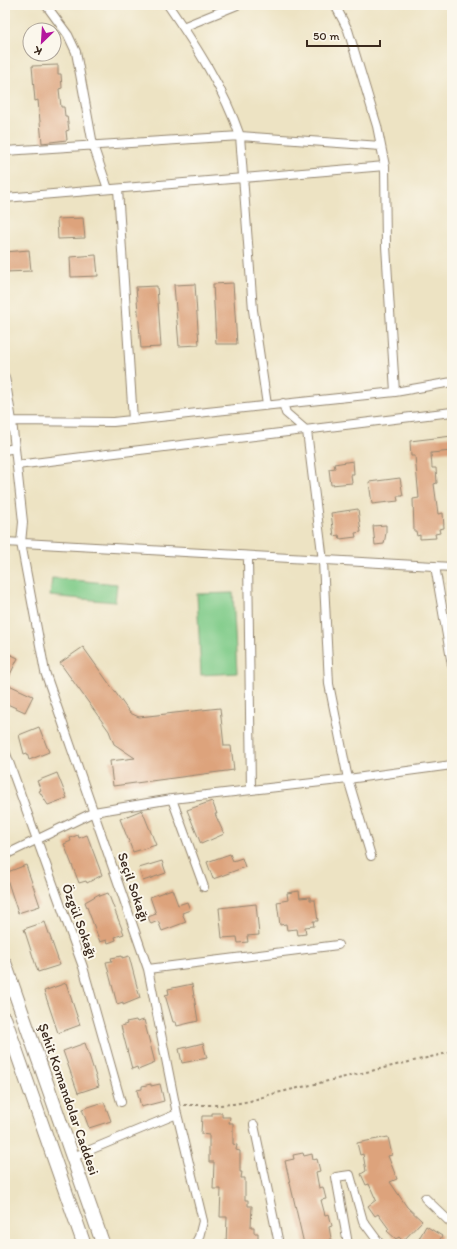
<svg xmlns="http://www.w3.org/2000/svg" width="457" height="1249" font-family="Itim,sans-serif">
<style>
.green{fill:#81cc8a;stroke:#5e7b54}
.building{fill:#dda37c}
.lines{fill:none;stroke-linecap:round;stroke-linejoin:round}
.street-casing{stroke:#948670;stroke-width:10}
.primary-casing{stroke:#948670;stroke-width:15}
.path{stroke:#948670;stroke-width:2;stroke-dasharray:3 3;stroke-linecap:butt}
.street{stroke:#fff;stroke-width:8}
.primary{stroke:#fff;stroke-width:13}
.labels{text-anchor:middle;stroke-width:4;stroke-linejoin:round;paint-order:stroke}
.street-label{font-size:14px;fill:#3b2a1e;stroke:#fbf7ec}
</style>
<rect width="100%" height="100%" fill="#fbf7ec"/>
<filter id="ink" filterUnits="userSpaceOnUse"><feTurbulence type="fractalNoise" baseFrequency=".025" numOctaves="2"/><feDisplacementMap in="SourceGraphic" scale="8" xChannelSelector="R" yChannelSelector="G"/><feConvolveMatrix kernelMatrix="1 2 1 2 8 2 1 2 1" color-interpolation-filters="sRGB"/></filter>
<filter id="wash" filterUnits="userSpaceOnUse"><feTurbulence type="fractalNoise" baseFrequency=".012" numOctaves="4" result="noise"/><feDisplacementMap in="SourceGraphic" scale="16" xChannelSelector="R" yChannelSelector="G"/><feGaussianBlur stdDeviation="0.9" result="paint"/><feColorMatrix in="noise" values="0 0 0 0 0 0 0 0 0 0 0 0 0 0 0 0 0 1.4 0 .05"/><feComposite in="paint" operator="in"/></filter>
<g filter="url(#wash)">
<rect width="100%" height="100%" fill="#ede3c3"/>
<path class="green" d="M52 578 117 584 115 602 50 596Z
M233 593 237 673 201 675 197 594Z"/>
<g id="blocks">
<path class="building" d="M58 65V74H61L62 88 59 89 61 107H64L65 116H67L69 130 66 131 67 140 42 143 38 100 35 101 32 66Z
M83 218 85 238 58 239 57 219Z
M29 250 31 271 5 272V252Z
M96 255 98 276 71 277 70 257Z
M233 283 237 344H216L213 284Z
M195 284 199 345 179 346 174 285Z
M157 286 161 347 141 348 136 287Z
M452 436V451L431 453 432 468H436L437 483 434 484 438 514 443 513 444 528 439 529 440 533 435 534 436 538 420 539V535L417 536 416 531H414L413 499 419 498 415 456H411L410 441Z
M353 461 354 474H351L352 483 331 485 329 469 335 468 334 464Z
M400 478 403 496H397L398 501 372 504 369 482Z
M358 509 361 532 355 533 356 537 340 539 339 535 334 536 331 513Z
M386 525V533L384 544 375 545 373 526Z
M83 647 130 713 139 717 220 708 224 746H231L234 770 113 786 110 761 135 758 114 744 109 731 60 663Z
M5 652 18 658 5 685Z
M9 685 33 696 25 712 5 703V695Z
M39 727 49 752 29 760 27 753 24 754 19 735Z
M57 773 67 798 48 805 39 791 41 790 37 781Z
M212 801 217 814H215L224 834 201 844 187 810Z
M142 810 156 845 133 852 120 819Z
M78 835 79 838 87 835 102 875 87 883 86 881 79 883 64 844 71 841 70 838Z
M230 854 233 861 242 858 245 867 213 879 207 862Z
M162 861 166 873 143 881 139 868Z
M26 865 40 906 18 913 5 873Z
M172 889 178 905 187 902 190 910 182 913 186 922 162 931 158 921 151 924 148 917 156 914 150 897Z
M299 891 300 898 310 897V900H315L318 921H313L314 926 305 927 306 934 298 935 297 929 287 930 286 924 280 925 277 902 288 900 287 893Z
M108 893 124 934 115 937 116 940 108 943 107 940 100 942 85 902 99 894 100 896Z
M256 904 259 935 247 936 248 942 238 943 237 937 222 938 219 908Z
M45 922 60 965 38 972 24 929Z
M122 956V958L129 956 140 998 123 1005V1002L117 1004 106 962 112 961 111 958Z
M66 983 80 1025 58 1033 44 991Z
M192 984 198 1021 177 1026 176 1022H173L165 995 169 994 168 989Z
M136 1020 137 1022 144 1020 155 1063 138 1070 137 1067 132 1069 121 1026 127 1024 126 1022Z
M85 1043 99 1086 78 1093 63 1051Z
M203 1043 207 1058 182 1063 179 1049Z
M151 1084V1086L160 1084 164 1101 141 1107 137 1090 142 1089V1086Z
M104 1102 111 1121 89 1128 82 1109Z
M212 1113H222V1117H230L229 1123H233V1144L237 1145 236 1150 240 1151V1172H242L241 1178H245V1200H248V1206H252L251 1227H254V1233H258V1244H226L227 1217H220L221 1189H213L214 1162H209V1135L201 1134 202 1116H212Z
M388 1137 392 1155 388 1156 397 1179 390 1182 407 1207 422 1221 403 1241 399 1237 396 1239 387 1231 389 1229 378 1214 375 1216 368 1206 376 1200 369 1184 366 1185 361 1174 366 1171 363 1154 360 1155 357 1143Z
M303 1153 304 1156 312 1154 313 1160 317 1159 320 1171 316 1172 319 1188 323 1187 326 1199 321 1200 325 1215 329 1214 332 1226 329 1227 332 1244H304L285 1161 294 1159 293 1155Z
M426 1226 442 1236 437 1244H416Z"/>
</g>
</g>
<g filter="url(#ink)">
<use href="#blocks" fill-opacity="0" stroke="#948670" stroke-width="1"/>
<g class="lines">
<defs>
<path id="street" d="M46 5 68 35 76 52 93 145 108 189
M168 5C196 46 224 89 240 136L253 310 267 405
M335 5 348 30 377 126 385 166 386 246 395 392
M183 27 237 5
M5 151 240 136 381 146
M118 189 133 420
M5 198 385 166
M5 377 12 421 23 522 21 543 45 672 148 969 177 1114 203 1221 199 1237 195 1244
M283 403 286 413 307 431 323 561 329 684 348 779 371 856
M12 421 113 422 395 392 452 382
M5 450 15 448
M17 465 452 412
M5 542 452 567
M248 557 251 790
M435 566 452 665
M5 751 83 967 121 1102
M172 799 204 887
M5 855 94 812 172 799 348 779 452 765
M148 969 338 945
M254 1125 279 1244
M73 1157 177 1114
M425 1198 452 1224
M348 1244 336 1177 350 1175 363 1221 380 1244"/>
<path id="primary" d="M5 964 103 1244
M5 1019 84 1244"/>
</defs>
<use href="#street" class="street-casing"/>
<use href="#primary" class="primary-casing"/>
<path class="path" d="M184 1105C216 1105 238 1107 268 1095L452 1052"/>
<use href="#street" class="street"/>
<use href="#primary" class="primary"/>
</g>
</g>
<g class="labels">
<g class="street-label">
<text transform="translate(134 887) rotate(71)" y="5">Seçil Sokağı</text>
<text transform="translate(80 921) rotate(70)" y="5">Özgül Sokağı</text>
<text transform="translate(69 1099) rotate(71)" y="5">Şehit Komandolar Caddesi</text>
</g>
</g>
<rect width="457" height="1249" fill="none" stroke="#fbf7ec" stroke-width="20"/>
<g transform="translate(42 42) rotate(205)"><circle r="19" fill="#fbf7ec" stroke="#aea59a"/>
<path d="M0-3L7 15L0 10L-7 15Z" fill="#b5179e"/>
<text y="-6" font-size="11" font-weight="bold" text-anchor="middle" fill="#3b2a1e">K</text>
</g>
<path d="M307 40v6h73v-6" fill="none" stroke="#3b2a1e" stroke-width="2"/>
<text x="313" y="40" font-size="12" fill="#3b2a1e" stroke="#fbf7ec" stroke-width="3" paint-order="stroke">50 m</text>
</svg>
